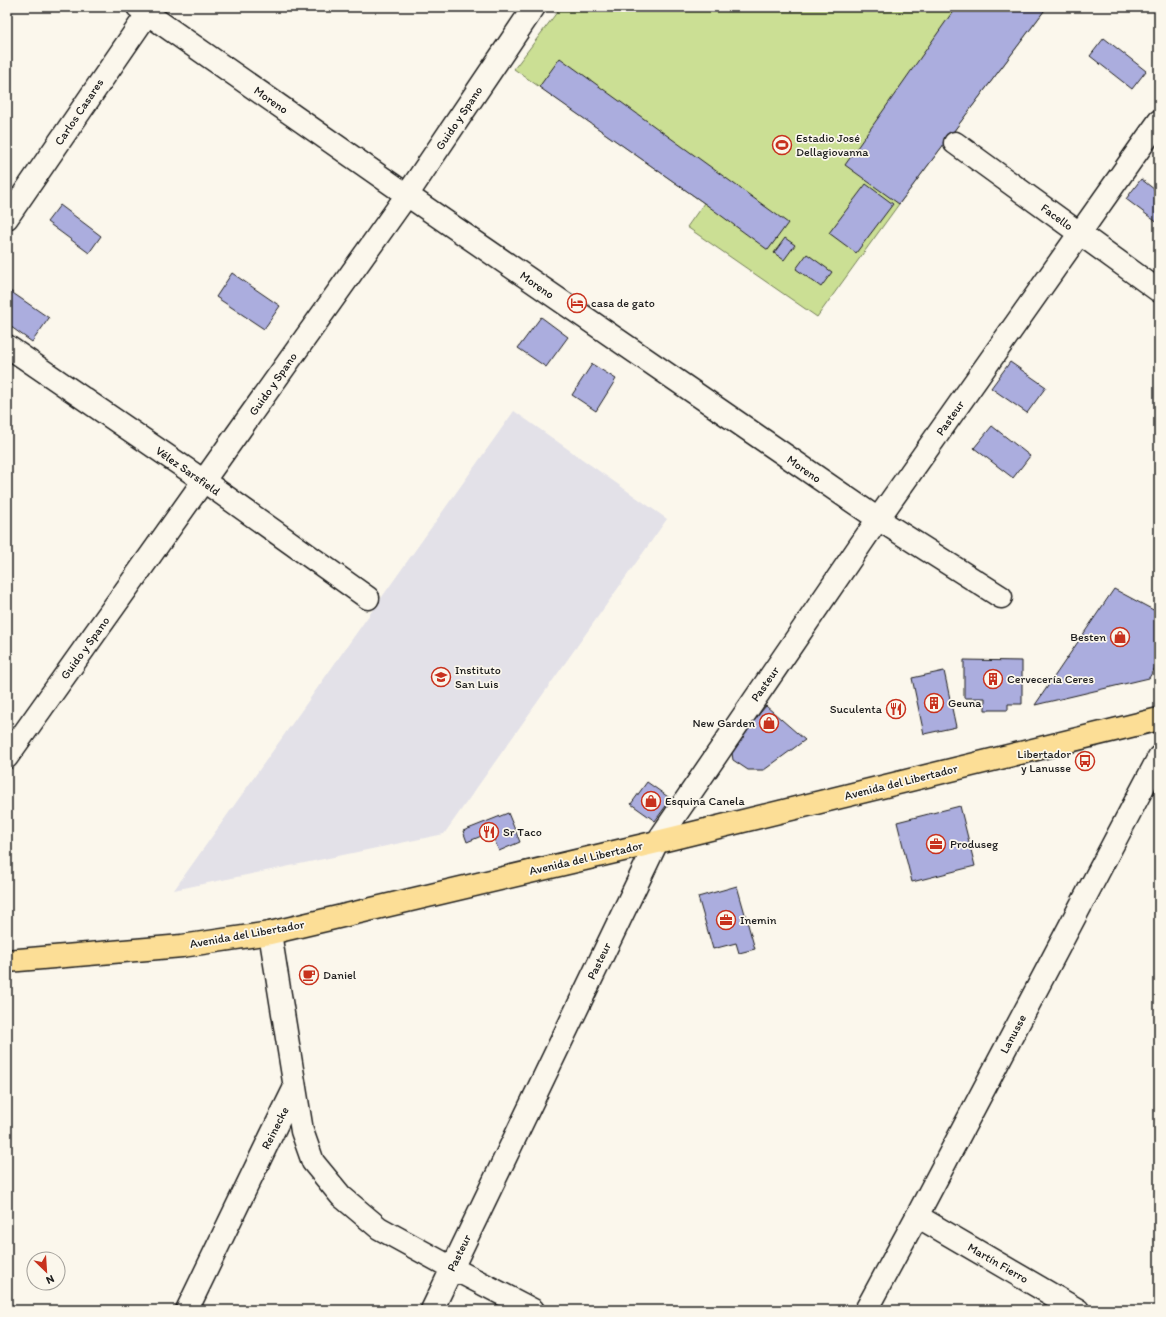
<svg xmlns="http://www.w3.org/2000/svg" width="1166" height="1317" font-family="Itim,sans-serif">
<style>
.built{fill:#e3e1e8}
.green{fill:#cbdf94;stroke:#747e58}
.building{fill:#abadde;stroke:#1c1c1c}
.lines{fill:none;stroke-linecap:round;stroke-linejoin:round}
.minor-casing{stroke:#1c1c1c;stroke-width:25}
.major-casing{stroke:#1c1c1c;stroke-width:25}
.minor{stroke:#fbf7ec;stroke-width:22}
.major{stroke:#fcde96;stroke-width:22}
.labels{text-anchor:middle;stroke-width:3.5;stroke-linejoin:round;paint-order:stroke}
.street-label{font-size:12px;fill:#1c1c1c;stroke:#fbf7ec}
.poi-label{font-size:12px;fill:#1c1c1c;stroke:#fbf7ec;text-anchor:start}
</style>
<rect width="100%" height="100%" fill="#fbf7ec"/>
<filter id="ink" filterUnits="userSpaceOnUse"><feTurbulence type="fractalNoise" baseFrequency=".025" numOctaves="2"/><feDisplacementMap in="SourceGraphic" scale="8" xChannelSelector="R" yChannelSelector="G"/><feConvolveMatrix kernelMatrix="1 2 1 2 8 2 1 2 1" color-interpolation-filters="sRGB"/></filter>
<g filter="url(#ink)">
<path class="built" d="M514 411 667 519 444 834 174 890Z"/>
<path class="green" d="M561 7H1047L899 204 817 317 687 227 704 203 514 69Z"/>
<path class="building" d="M956 7H1047L899 204 845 165Z
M1104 38 1146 71 1132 89 1090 56Z
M560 58 788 223 768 250 704 203 539 87Z
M1141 179 1159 193V224L1126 199Z
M866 184 893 204 856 253 829 233Z
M60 205 101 236 89 253 47 222Z
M785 238 795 245 784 260 774 253Z
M807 254 832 272 821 287 796 269Z
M232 273 280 306 264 329 216 297Z
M7 289 49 318 32 342 7 324Z
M541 317 568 337 546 367 518 348Z
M1010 362 1046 387 1027 413 991 388Z
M592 364 616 379 596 411 572 395Z
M992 426 1030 456 1013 478 974 448Z
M1114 589 1159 613V661L1149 678 1035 705Z
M964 660 1022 661V704H1008V710H985V698H964Z
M944 671 956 727 924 734 912 678Z
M766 706 805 740 764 770H748L733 760 731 747Z
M647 782 671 799 655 821 631 804Z
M960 806 975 866 912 882 897 822Z
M508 813 520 842 499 851 491 832 467 842 463 831Z
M737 886 755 949 739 953 736 943 713 949 698 897Z"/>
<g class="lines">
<defs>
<path id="minor" d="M138 7 407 195 878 519 1001 597
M955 143 1159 291
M7 218 152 7
M7 346 204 481 368 598
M7 757 407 195 534 7
M270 933 302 1131 313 1162 341 1196 379 1228 452 1268 533 1310
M917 1216 1078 1310
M187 1310 270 1138 294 1089
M432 1310 657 842 878 519 1159 121
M866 1310 917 1216 1159 757"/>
<path id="major" d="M7 961 182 946 270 933 657 842 1159 719"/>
</defs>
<use href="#minor" class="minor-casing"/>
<use href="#major" class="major-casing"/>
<use href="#minor" class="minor"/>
<use href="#major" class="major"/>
</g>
</g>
<defs>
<symbol id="stadium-ring" viewBox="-11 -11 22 22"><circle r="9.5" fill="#fbf7ec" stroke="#c8321e" stroke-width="1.5"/><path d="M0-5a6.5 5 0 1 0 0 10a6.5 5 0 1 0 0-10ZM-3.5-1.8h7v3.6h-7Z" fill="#c8321e"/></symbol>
<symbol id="hotel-ring" viewBox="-11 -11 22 22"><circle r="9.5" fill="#fbf7ec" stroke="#c8321e" stroke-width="1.5"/><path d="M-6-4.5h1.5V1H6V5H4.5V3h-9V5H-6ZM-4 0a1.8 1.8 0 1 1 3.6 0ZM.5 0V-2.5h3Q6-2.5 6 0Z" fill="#c8321e"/></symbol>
<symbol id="shop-ring" viewBox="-11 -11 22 22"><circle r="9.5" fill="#fbf7ec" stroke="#c8321e" stroke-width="1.5"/><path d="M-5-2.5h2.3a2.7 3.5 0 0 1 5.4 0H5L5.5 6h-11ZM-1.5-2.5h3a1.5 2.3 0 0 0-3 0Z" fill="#c8321e"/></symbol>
<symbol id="school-ring" viewBox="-11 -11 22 22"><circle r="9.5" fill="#fbf7ec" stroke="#c8321e" stroke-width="1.5"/><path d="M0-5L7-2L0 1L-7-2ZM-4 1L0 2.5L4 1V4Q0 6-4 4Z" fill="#c8321e"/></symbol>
<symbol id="building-ring" viewBox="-11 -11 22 22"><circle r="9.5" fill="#fbf7ec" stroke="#c8321e" stroke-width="1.5"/><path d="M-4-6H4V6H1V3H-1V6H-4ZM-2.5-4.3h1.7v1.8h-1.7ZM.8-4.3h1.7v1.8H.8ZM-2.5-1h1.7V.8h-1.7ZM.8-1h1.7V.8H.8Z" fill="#c8321e"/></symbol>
<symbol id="restaurant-ring" viewBox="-11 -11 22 22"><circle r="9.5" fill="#fbf7ec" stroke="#c8321e" stroke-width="1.5"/><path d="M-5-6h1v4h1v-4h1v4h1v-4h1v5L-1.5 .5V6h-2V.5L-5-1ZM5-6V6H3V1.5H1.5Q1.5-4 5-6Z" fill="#c8321e"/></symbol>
<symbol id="bus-ring" viewBox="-11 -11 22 22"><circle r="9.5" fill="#fbf7ec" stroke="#c8321e" stroke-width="1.5"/><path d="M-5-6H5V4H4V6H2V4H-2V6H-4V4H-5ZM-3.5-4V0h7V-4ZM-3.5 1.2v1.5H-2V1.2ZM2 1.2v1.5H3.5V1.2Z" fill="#c8321e"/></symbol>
<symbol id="office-ring" viewBox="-11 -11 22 22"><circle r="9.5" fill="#fbf7ec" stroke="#c8321e" stroke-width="1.5"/><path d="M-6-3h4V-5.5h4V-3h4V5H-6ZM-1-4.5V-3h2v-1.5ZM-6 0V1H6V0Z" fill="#c8321e"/></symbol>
<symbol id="cafe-ring" viewBox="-11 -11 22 22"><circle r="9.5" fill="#fbf7ec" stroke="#c8321e" stroke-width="1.5"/><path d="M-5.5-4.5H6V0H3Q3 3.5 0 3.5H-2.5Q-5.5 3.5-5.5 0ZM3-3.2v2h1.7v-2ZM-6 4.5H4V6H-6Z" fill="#c8321e"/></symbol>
</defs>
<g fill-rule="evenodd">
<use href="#stadium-ring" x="771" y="134" width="22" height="22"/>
<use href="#hotel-ring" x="566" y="292" width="22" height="22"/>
<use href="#shop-ring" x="1109" y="626" width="22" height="22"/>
<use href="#school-ring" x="430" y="666" width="22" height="22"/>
<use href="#building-ring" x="982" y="668" width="22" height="22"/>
<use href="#building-ring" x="923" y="692" width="22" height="22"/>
<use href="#restaurant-ring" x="885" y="698" width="22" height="22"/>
<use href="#shop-ring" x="758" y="712" width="22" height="22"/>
<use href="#bus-ring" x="1074" y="750" width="22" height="22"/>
<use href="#shop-ring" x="640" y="790" width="22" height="22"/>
<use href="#restaurant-ring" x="478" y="821" width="22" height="22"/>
<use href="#office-ring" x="925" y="833" width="22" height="22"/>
<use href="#office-ring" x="715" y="909" width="22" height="22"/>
<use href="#cafe-ring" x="298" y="964" width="22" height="22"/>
</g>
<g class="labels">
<g class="street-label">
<text transform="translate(271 100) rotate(35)" y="4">Moreno</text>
<text transform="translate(79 112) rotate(-56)" y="4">Carlos Casares</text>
<text transform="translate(459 118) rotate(-56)" y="4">Guido y Spano</text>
<text transform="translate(1057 217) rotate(36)" y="4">Facello</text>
<text transform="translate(537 285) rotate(35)" y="4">Moreno</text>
<text transform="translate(273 384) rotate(-55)" y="4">Guido y Spano</text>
<text transform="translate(950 418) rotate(-55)" y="4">Pasteur</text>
<text transform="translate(804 469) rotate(35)" y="4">Moreno</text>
<text transform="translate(188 471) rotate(35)" y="4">Vélez Sarsfield</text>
<text transform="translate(85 648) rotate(-54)" y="4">Guido y Spano</text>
<text transform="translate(765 684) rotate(-55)" y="4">Pasteur</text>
<text transform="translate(901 782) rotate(-14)" y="4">Avenida del Libertador</text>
<text transform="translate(586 858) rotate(-13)" y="4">Avenida del Libertador</text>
<text transform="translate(247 934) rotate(-10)" y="4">Avenida del Libertador</text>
<text transform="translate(599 961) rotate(-64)" y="4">Pasteur</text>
<text transform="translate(1013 1034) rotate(-62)" y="4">Lanusse</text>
<text transform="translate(275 1128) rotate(-63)" y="4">Reinecke</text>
<text transform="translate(459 1253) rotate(-64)" y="4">Pasteur</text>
<text transform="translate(998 1263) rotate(30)" y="4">Martín Fierro</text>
</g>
<g class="poi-label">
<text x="796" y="142">Estadio José<tspan x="796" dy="14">Dellagiovanna</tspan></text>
<text x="591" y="307">casa de gato</text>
<text x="1106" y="641" text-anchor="end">Besten</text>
<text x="455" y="674">Instituto<tspan x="455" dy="14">San Luis</tspan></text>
<text x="1007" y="683">Cervecería Ceres</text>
<text x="948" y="707">Geuna</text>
<text x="882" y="713" text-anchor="end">Suculenta</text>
<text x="755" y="727" text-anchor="end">New Garden</text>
<text x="1071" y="758" text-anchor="end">Libertador<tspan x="1071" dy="14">y Lanusse</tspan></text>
<text x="665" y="805">Esquina Canela</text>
<text x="503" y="836">Sr Taco</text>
<text x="950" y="848">Produseg</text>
<text x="740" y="924">Inemin</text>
<text x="323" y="979">Daniel</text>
</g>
</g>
<rect width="1166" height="1317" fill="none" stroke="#fbf7ec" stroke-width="24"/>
<rect x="12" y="12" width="1142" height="1293" fill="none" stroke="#1c1c1c" stroke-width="1.5" filter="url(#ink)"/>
<g transform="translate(46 1271) rotate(155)"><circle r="19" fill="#fbf7ec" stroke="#a29f99"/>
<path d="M0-3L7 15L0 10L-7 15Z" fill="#c8321e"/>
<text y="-6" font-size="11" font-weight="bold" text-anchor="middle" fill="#1c1c1c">N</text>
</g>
</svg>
